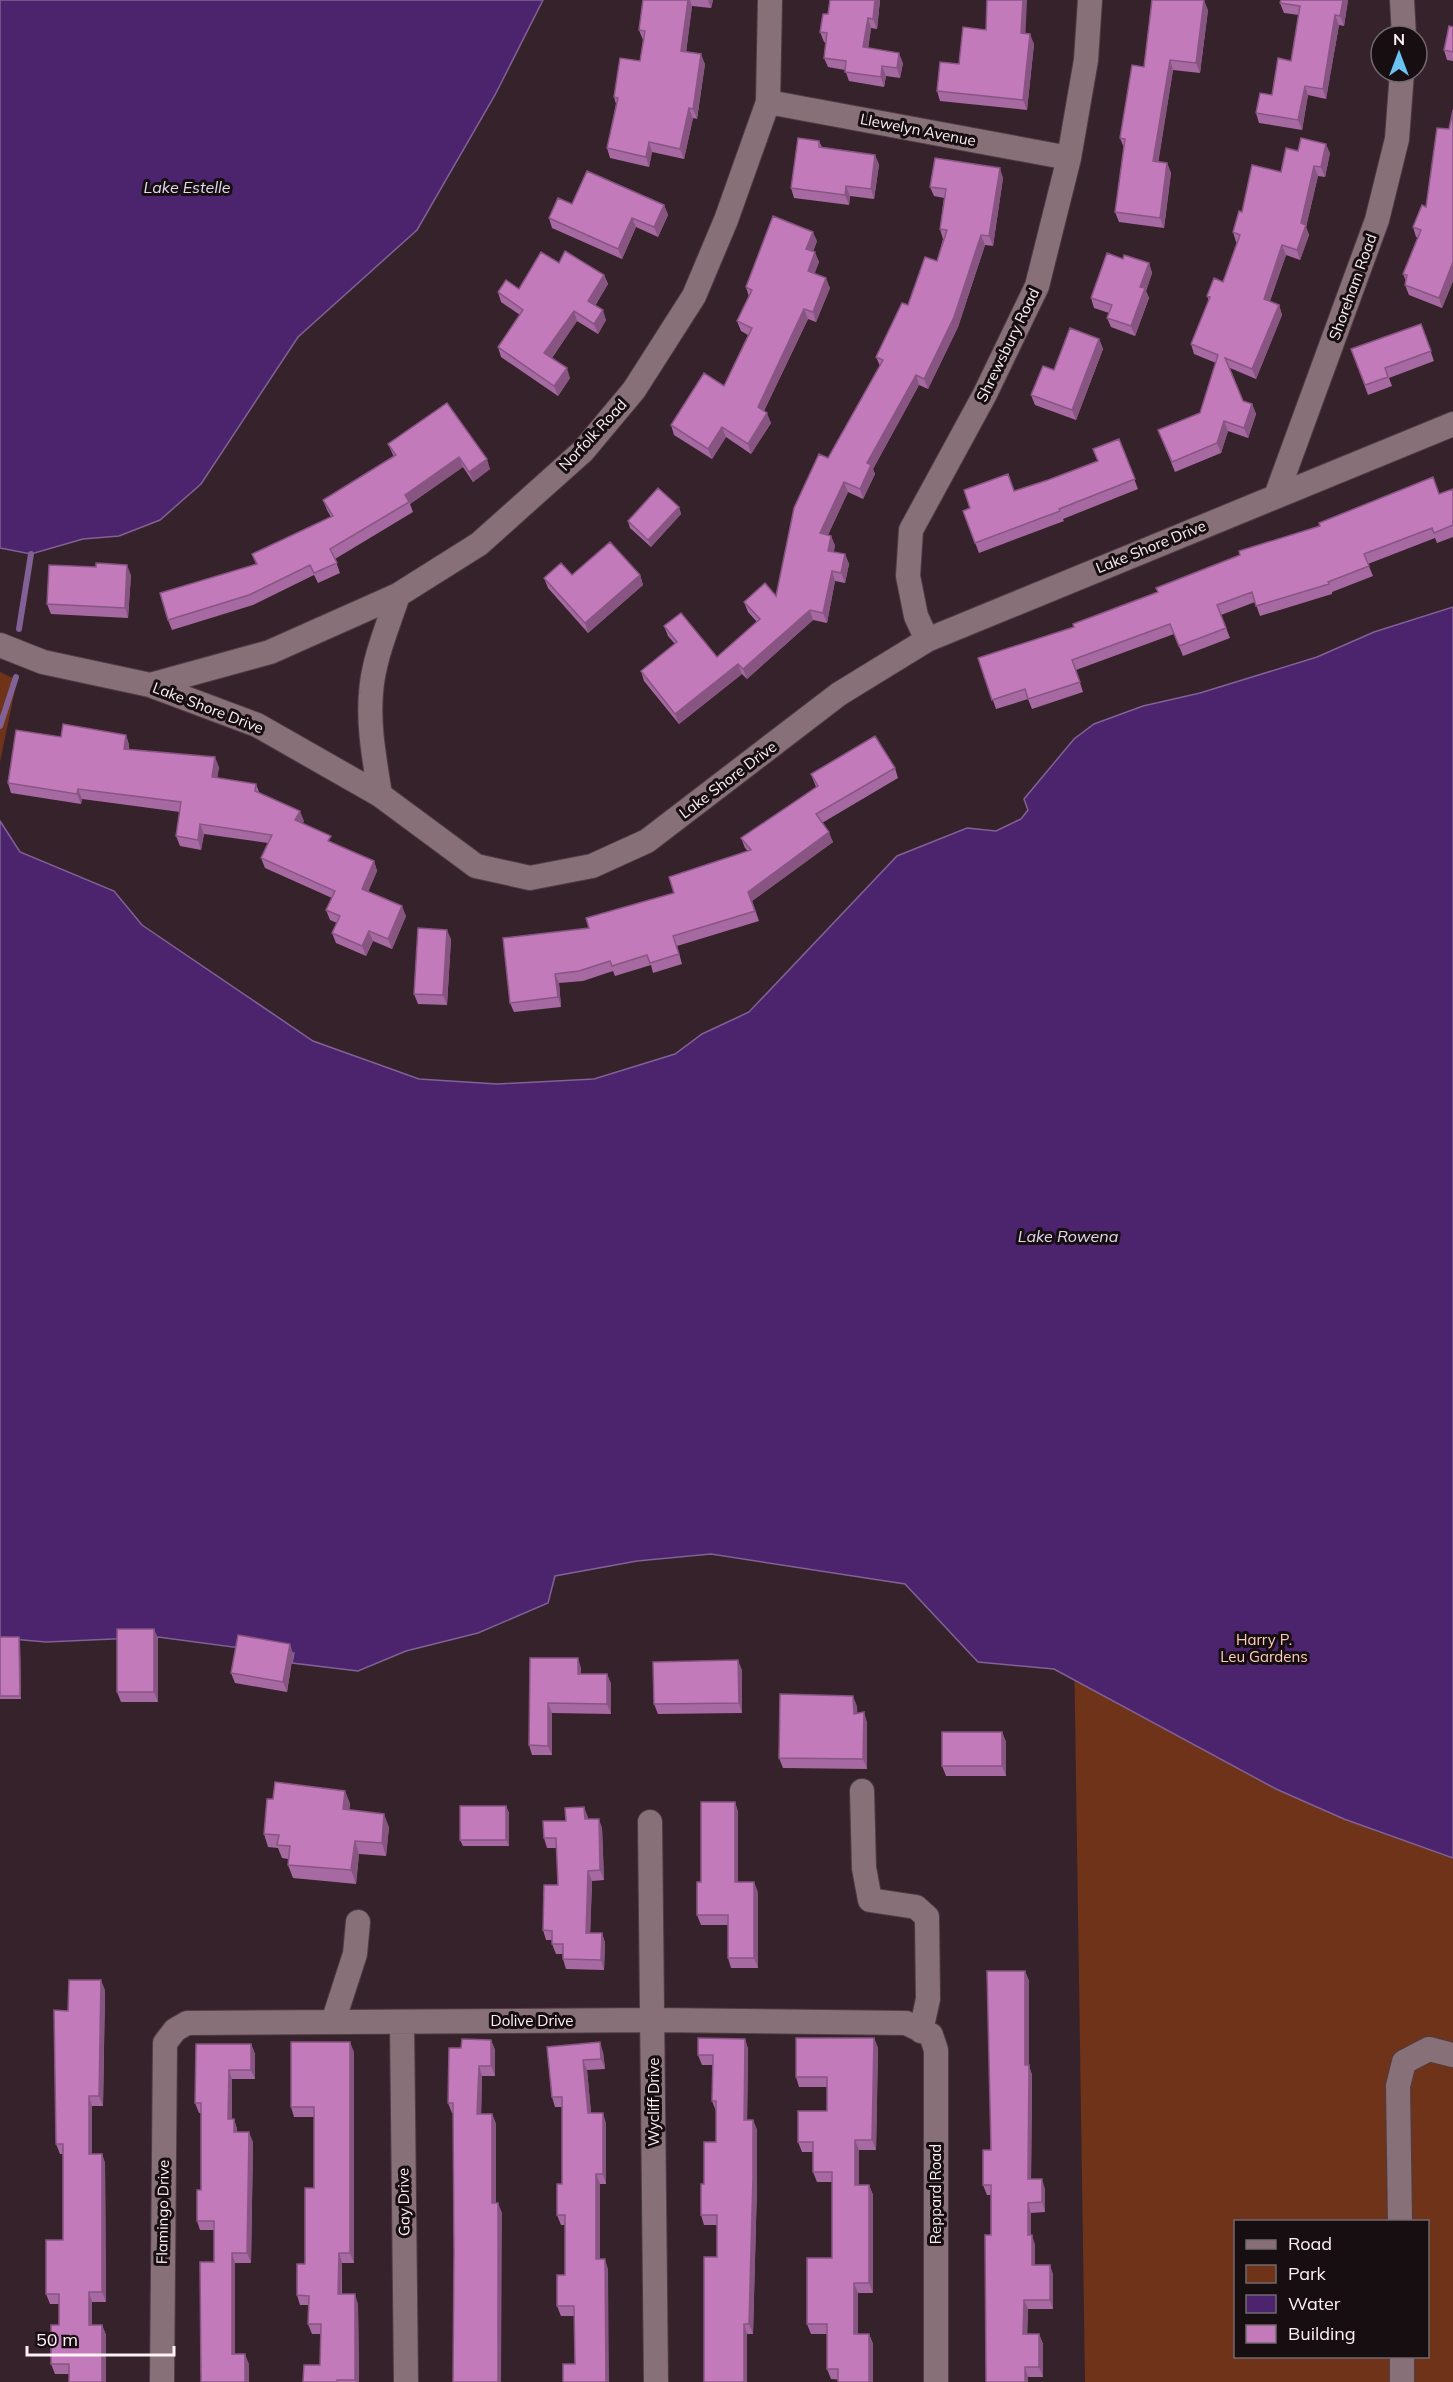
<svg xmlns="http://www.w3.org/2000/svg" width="1453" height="2382" font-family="Mulish,sans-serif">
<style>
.green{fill:#6e3318;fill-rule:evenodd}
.water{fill:#4b246d;stroke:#816196;stroke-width:1.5}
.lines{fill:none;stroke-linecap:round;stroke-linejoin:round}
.stream{stroke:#816196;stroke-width:6}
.minor-casing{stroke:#4e3d44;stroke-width:26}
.minor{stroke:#887079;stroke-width:24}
.wall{fill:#a769a1}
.shaded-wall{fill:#885583}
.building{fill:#c27abb;stroke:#885583;stroke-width:1.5}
.labels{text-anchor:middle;stroke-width:6;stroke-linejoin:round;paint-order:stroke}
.street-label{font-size:15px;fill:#fef0f5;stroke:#170e12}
.park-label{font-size:15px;fill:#feceba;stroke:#170e12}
.water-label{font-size:16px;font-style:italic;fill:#e3d9ef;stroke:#170e12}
</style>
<rect width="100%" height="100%" fill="#36222a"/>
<path class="green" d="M0 672 17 680 0 762Z
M1453 1441V2382H1085L1071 1446ZM1236 2222H1428V2356H1236Z"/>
<path class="water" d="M0 0H543L495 95 417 230 298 337 201 484 160 520 119 536 83 539 31 554 0 548Z
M1453 607V1858L1344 1819 1276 1789 1054 1669 978 1662 905 1584 711 1554 637 1561 555 1576 548 1603 478 1633 406 1651 358 1671 292 1663 294 1653 241 1644 240 1648 158 1637 46 1642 0 1638V821L20 852 114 891 142 925 313 1041 419 1079 497 1084 594 1079 675 1054 702 1034 749 1012 897 856 967 828 996 831 1021 819 1028 810 1024 799 1074 739 1094 724 1143 706 1200 693 1317 657 1374 632Z"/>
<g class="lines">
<path class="stream" d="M19 629 31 554
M0 726 16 677"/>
<g class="minor-casing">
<path id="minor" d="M1402 0 1404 36
M768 102 1069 158
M1276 496 1377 220 1397 139 1402 72
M927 640 916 616 908 576 911 530 985 394 1037 286 1069 158 1086 60 1090 0
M0 645 43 662 150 685 257 725 380 795 476 866 530 878 592 866 647 841 839 694 927 640 1453 424
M150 685 270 652 398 595 479 544 583 451 634 390 694 296 726 220 768 102 770 0
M380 795C375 761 368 728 371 693 373 660 388 626 398 595
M862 1791 864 1868 870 1900 916 1907 927 1917 928 1999 921 2031
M650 1822 656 2382
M333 2022 355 1954 358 1922
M402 2022 406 2382
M1400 2222 1398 2086 1404 2062 1429 2049 1453 2055
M162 2382 165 2043 175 2030 187 2023 654 2020 906 2023 931 2035 936 2050V2382
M1402 2382V2356"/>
</g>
<use href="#minor" class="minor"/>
</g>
<path class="wall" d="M643 0H713L711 8 692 6 686 52 705 64 697 119 693 118 684 159 652 152 649 167 610 158 607 148 616 104 614 97 640 61 643 40 639 30Z
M880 0 877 29 871 28 868 48 903 63 900 78 886 76 884 87 849 81 845 70 828 67 824 58 826 43 824 42 820 32 828 14Z
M1348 0 1344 26 1339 25 1326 99 1308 95 1302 130 1259 123 1256 113 1272 95 1291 61 1299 15 1284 13 1280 3Z
M1208 10 1200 73 1173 70 1158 162 1167 163 1171 173 1164 228 1119 222 1115 212 1124 148 1120 138 1144 67Z
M1453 27V61L1447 60 1444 50Z
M1025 34 1034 44 1027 110 940 101 937 91 959 64Z
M1453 110V281L1442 308 1409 295 1405 285 1406 281 1403 274 1418 237H1416L1413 227 1426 207 1449 129Z
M819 141 822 147 875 155 879 165 874 199 850 196 849 205 794 198 791 188Z
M1330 153 1325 177 1318 176 1306 227 1309 235 1300 260 1286 255 1270 301 1279 305 1282 315 1256 379 1230 368 1243 401 1252 404 1256 414 1248 438 1228 431 1221 453 1175 472 1158 430 1200 413 1216 363 1194 354 1191 344 1209 301 1207 296 1223 282 1237 243 1236 242 1233 232 1242 212 1281 172Z
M1003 178 993 246 985 245 958 327 928 389 919 385 873 469 875 474 863 499 848 492 828 535 831 536 835 546 833 552 845 554 849 564 845 583 835 581 827 623 813 620 747 679 742 674 679 724 644 681 641 671 675 644 668 636 664 626 717 657 757 622 748 612 744 602 776 596 828 458 880 366 876 357 937 261 943 239 940 229 944 198 934 196 930 187Z
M572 204 664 205 668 215 658 237 636 227 622 259 552 228 549 218Z
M817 241 813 252 819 262 814 273 830 288 816 322 808 319 764 411 771 423 751 454 726 437 712 459 674 435 671 425 724 386 748 335 741 331 737 321 749 297 746 287Z
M1123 259 1149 263 1152 273 1146 291 1149 298 1135 336 1111 327 1107 318 1109 313 1094 308 1091 298Z
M559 263 604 275 608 284 595 306 606 320 598 334 577 321 552 358 570 378 558 396 501 357 498 347 520 315 501 302 498 292 519 289Z
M1421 324 1434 361 1389 378 1392 386 1368 395 1351 349Z
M1099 339 1103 349 1076 420 1035 405 1031 395 1054 370Z
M447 403 490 469 473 482 463 467 410 504 413 512 335 559 340 573 318 583 314 575 253 605 172 630 168 620 256 564 252 554 331 517 327 510 323 500 394 457 388 444Z
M1119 439 1138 489 1063 519 1064 521 979 553 963 511 1014 491 1048 480 1098 461Z
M1453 489V537L1437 543 1435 538 1368 564 1373 576 1332 592V594L1260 616 1255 602 1221 615 1230 638 1183 656 1174 634 1076 670 1083 692 1032 709 1028 699 996 709 978 658 1074 627Z
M679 507 681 514 651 547 630 528 628 521Z
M131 575 128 618 51 614 47 604Z
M572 575H640L643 585 588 633 548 588 544 578Z
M126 735 129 745V749L219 767 217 778 256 784 259 792 304 821 302 824 333 843 374 861 377 871 368 892 406 916 392 949 373 941 366 956 336 943 332 933 337 923 330 920 326 910 332 898 265 868 261 858 268 843 204 834 201 850 180 846 176 836 180 812 82 799 81 804 11 793 8 783 61 737Z
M895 768 898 778 822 823 833 842 752 901 759 921 677 946 682 964 653 973 651 965 615 976 613 971 583 981 559 983 561 1007 514 1012 510 1003 589 928 674 893 748 851 745 848 741 838 816 787 811 774Z
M451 939 447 1005 418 1004 414 994Z
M0 1637H19L20 1640 21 1699H0Z
M158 1638V1702H121L117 1692Z
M293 1654 287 1692 235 1683 231 1673Z
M530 1658 581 1668V1674H607L611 1684V1714L552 1713V1755H532L529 1745Z
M742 1670V1713L658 1714 654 1704Z
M857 1706V1713L867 1722V1769L783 1768 779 1758Z
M1002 1732 1006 1742V1776H946L942 1766Z
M345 1791 350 1804 349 1810 389 1827 386 1856 359 1854 356 1884 293 1878 288 1865V1859L282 1858 278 1848 268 1847 264 1834 273 1799Z
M735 1802 738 1812V1882L758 1892V1968H731L728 1958V1925H701L697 1915 701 1882Z
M506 1806 509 1813V1846H463L460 1840Z
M588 1817V1819L602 1828 604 1880 592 1881 590 1933H602L605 1943 604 1970 566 1969 563 1959V1954H556L552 1944V1940H546L543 1930 558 1885 557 1848H547L544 1838Z
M1025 1971 1029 1981V2066L1032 2075 1031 2179 1045 2189V2212L1031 2213V2235L1035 2245V2265H1050L1053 2275V2309H1028L1027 2334H1039L1043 2344V2377H1028V2382L991 2235V2195H987L983 2185Z
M105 1990 103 2106H92V2154H102L105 2163 106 2302H92V2325H102L106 2335 69 2374H55L51 2364 59 2325V2304H50L46 2294 63 2240V2154H60L56 2144Z
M874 2038 878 2048 876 2150H859V2185H869L873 2195V2293H858V2334H869L873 2344V2382L831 2379 827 2369V2334H811L807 2324 832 2258V2182H817L813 2172V2152H802L798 2142 827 2111V2087H799L796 2077Z
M745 2039 748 2049 747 2120H753L757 2130V2186L753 2334H747V2382L717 2257V2225H704L701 2215 716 2142V2111L712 2101 713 2065H702L698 2055Z
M491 2040 495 2050V2076H482L481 2114H492L496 2124V2203L502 2213 454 2252 453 2113H452L448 2103 461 2048Z
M251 2044 255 2054V2079H232V2119H234L237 2129V2132L253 2142 251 2263H235V2354L249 2364V2382H201L214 2262V2230H200L197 2221 201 2190V2113H199L195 2103Z
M547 2047 603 2052 605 2069 587 2070 591 2113 606 2123V2184H600V2259L608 2269 575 2364 574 2316H561L557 2306 565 2275V2225H561L557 2215 562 2184V2107H555L552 2097Z
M354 2052V2263H342V2294L358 2304 359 2382H303L320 2365V2334H312L308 2324V2305H300L297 2295 305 2264 314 2188V2117H294L291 2107Z"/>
<path class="shaded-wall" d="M688 0H690L692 6 685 61 681 51Z
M708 0H713L711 8Z
M875 0H880L877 29 873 19Z
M1023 0H1027L1025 43 1021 33Z
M1204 0 1208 10 1200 73 1196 63Z
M1343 0H1348L1344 26 1340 16Z
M1335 15 1339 25 1326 99 1323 89Z
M868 18 871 28 867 57 863 47Z
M1030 34 1034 44 1027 110 1023 100Z
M899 53 903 63 900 78 897 68Z
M701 54 705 64 697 119 693 109Z
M1170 60 1173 70 1157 171 1153 161Z
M882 66 886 76 884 87 881 77Z
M1305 86 1308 95 1302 130 1298 120Z
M689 108 693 118 684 159 680 149Z
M649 142 652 152 649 167 646 157Z
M1326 144 1330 153 1325 177 1321 167Z
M875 155 879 165 874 199 871 189Z
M1167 163 1171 173 1164 228 1160 218Z
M1314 166 1318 176 1306 227 1309 235 1300 260 1297 250 1301 223Z
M1000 168 1003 178 993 246 989 236Z
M846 186 850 196 849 205 845 195Z
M664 205 668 215 658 237 654 227Z
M632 218 636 227 622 259 618 249Z
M813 232 817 241 810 259 806 249Z
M981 235 985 245 958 327 928 389 924 379Z
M1282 245 1286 255 1267 309 1264 299Z
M815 252 819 262 812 281 808 271Z
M1453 262V281L1442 308 1439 298Z
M1149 263 1152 273 1146 291 1149 298 1135 336 1131 326 1140 287Z
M604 275 608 284 591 311 588 301Z
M826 278 830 288 816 322 813 312Z
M1279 305 1282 315 1256 379 1252 369Z
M804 309 808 319 761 417 758 407Z
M603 310 606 320 598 334 594 324Z
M574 311 577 321 548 363 544 353Z
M1099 339 1103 349 1076 420 1072 410Z
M567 368 570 378 558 396 554 386Z
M916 375 919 385 873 469 875 474 863 499 860 489 867 463Z
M1252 404 1256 414 1248 438 1244 428Z
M767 413 771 423 751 454 748 444Z
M1224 421 1228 431 1221 453 1217 443Z
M722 427 726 437 712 459 708 449Z
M459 457 463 467 410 504 405 495Z
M487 459 490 469 473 482 469 472Z
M844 482 848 492 824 543 820 533Z
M679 507 681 514 651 547 648 540Z
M831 536 835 546 832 561 828 551Z
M845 554 849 564 845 583 841 573Z
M127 565 131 575 128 618 125 608Z
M832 571 835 581 827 623 823 613Z
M640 575 643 585 588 633 585 623Z
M810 610 813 620 747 679 743 669Z
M738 664 742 674 679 724 675 714Z
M126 735 129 745 127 759 124 749Z
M215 757 219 767 216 787 212 777Z
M78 789 82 799 81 804 77 794Z
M300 811 304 821 299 830 295 820Z
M200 824 204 834 201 850 198 840Z
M829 832 833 842 752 901 759 921 748 892Z
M374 861 377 871 365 899 362 889Z
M402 906 406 916 392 949 388 939Z
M447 930 451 939 447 1005 443 995Z
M369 931 373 941 366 956 362 946Z
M555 974 559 983 561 1007 558 997Z
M154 1629 158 1638V1702L154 1692Z
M19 1637 20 1640 21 1699 20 1696Z
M290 1644 293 1654 287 1692 283 1682Z
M578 1658 581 1668V1683L578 1674Z
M738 1660 742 1670V1713L739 1703Z
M607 1674 611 1684V1714L607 1704Z
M853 1696 857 1706 858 1724 854 1714Z
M548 1703 552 1713V1755L548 1746Z
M864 1712 867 1722V1769L863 1759Z
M1002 1732 1006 1742V1776L1002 1766Z
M345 1791 350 1804 348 1822 343 1809Z
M735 1802 738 1812V1892L735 1882Z
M506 1806 509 1813V1846L506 1840Z
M584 1807 588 1817 589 1829 585 1819Z
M384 1814 389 1827 386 1856 382 1843Z
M599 1819 602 1828 604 1880 600 1870Z
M355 1841 359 1854 356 1884 351 1870Z
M588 1871 592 1881 590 1943 586 1933Z
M754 1882 758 1892V1968L754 1958Z
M602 1933 605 1943 604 1970 601 1960Z
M1025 1971 1029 1981V2066L1032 2075 1031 2189 1028 2179 1025 2065Z
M101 1980 105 1990 103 2106 99 2096Z
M874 2038 878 2048 876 2150 872 2140Z
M745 2039 748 2049 747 2130 744 2120Z
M491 2040 495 2050V2076L491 2066Z
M350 2042 354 2052V2263L350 2253Z
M600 2042 603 2052 605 2069 601 2059Z
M251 2044 255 2054V2079L251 2070Z
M583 2060 587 2070 592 2123 588 2113Z
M479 2066 482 2076 481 2124 477 2114Z
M229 2070 232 2079V2129L228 2119Z
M89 2096 92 2106V2163L89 2154Z
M603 2113 606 2123V2184L603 2174Z
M492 2114 496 2124V2213L492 2203Z
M234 2119 237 2129V2142L234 2132Z
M753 2120 757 2130V2186L753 2334 749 2324Z
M249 2132 253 2142 251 2263 247 2253Z
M855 2140 859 2150V2195L855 2185Z
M102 2154 105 2163 106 2302 102 2292Z
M596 2174 600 2184V2269L596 2259Z
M1042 2179 1045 2189V2212L1042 2202Z
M869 2185 873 2195V2293L869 2283Z
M498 2203 502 2213 501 2382H498Z
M1028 2203 1031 2213V2245L1028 2235Z
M1032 2235 1035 2245V2275L1032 2265Z
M232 2253 235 2263V2364L232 2354Z
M339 2253 342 2263 341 2304 338 2294Z
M605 2259 608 2269 609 2382H606Z
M1050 2265 1053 2275V2309L1050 2300Z
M854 2283 858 2293V2344L854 2334Z
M89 2292 92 2302V2335L89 2325Z
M355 2294 358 2304 359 2382H356L355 2380Z
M1024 2300 1028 2309 1027 2344 1023 2334Z
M744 2324 747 2334V2382H744Z
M102 2325 106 2335V2382H102Z
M869 2334 873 2344V2382H869Z
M1039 2334 1043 2344V2377L1039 2367Z
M245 2354 249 2364V2382H245Z
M1025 2367 1028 2377V2382H1025Z"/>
<path class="building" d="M643 0H688L681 51 701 54 693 109 689 108 680 149 649 142 646 157 607 148 618 98 614 97 620 58 640 61 645 31 639 30Z
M830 0H875L873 19 868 18 863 47 899 53 897 68 882 66 881 77 845 72 846 61 824 58 827 33 820 32 823 14H828Z
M987 0H1023L1021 33 1030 34 1023 100 937 91 940 62 959 64 963 27 986 30Z
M1152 0H1204L1196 63 1170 60 1153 161 1167 163 1160 218 1115 212 1125 139 1120 138 1132 65 1144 67Z
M1281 0H1343L1340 16 1335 15 1323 89 1305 86 1298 120 1256 113 1260 93 1272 95 1278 58 1291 61 1300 6 1280 3Z
M1449 26 1453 27V52L1444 50Z
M1453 110V262L1439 298 1405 285 1407 275 1403 274 1421 230 1413 227 1422 205 1426 207 1437 128 1449 129Z
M798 138 819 141V147L875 155 871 189 846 186 845 195 791 188Z
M1301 138 1326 144 1321 167 1314 166 1301 223 1306 225 1297 250 1282 245 1264 299 1279 305 1252 369 1225 358 1243 401 1252 404 1244 428 1224 421 1217 443 1172 462 1158 430 1200 413 1218 355 1191 344 1210 297 1207 296 1214 278 1223 282 1240 235 1233 232 1239 211 1242 212 1252 165 1281 172 1286 148 1298 151Z
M935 158 1000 168 989 236 981 235 954 317 924 379 916 375 867 463 871 465 860 489 844 482 820 533 831 536 828 551 845 554 841 573 832 571 823 613 810 610 743 669 738 664 675 714 641 671 677 642 664 626 681 613 717 657 760 619 744 602 765 583 776 596 794 508 819 454 828 458 883 360 876 357 902 303 908 305 925 257 937 261 947 230 940 229 946 189 930 187Z
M587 171 664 205 654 227 632 218 618 249 549 218 558 198 572 204Z
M773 216 813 232 806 249 815 252 808 271 826 278 813 312 804 309 758 407 767 413 748 444 722 427 708 449 671 425 704 373 724 386 752 328 737 321 752 290 746 287Z
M565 251 604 275 588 301 603 310 594 324 574 311 544 353 567 368 554 386 498 347 523 310 498 292 506 280 519 289 541 252 559 263Z
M1107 253 1123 259 1124 255 1149 263 1140 287 1145 288 1131 326 1107 318 1112 305 1091 298Z
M1421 324 1431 351 1385 368 1388 377 1365 385 1351 349Z
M1070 328 1099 339 1072 410 1031 395 1043 366 1054 370Z
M447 403 487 459 469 472 459 457 405 495 409 502 330 549 337 563 314 573 310 565 249 595 168 620 160 593 257 564 252 554 333 516 323 500 396 455 388 444Z
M1119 439 1135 479 1059 509 1060 511 975 543 963 511 970 508 964 490 1008 474 1014 491 1048 480 1098 461 1093 449Z
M1433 477 1439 494 1453 489V525L1434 533 1432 528 1364 554 1369 566 1328 582 1329 584 1256 606 1252 592 1217 605 1226 628 1179 646 1170 624 1072 660 1080 682 1028 699 1025 689 992 700 978 658 1074 627 1073 624 1158 592 1156 588 1240 555 1239 551 1320 526 1319 523Z
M658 488 679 507 648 540 628 521Z
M610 542 640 575 585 623 544 578 561 563 572 575Z
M96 563 127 565 125 608 47 604 49 565 96 567Z
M63 724 126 735 124 749 215 757 212 777 256 784 255 791 300 811 295 820 331 836 328 841 374 861 362 889 402 906 388 939 369 931 362 946 332 933 340 916 326 910 335 891 261 858 272 835 200 824 198 840 176 836 181 802 78 789 77 794 8 783 16 730 61 737Z
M875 736 895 768 816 814 829 832 748 892 755 911 673 936 679 954 650 963 647 955 612 966 610 961 579 971 555 974 558 997 510 1003 503 938 589 928 586 918 674 893 669 877 751 850 741 838 818 786 811 774Z
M418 928 447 930 443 995 414 994Z
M117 1629H154V1692H117Z
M238 1635 290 1644 283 1682 231 1673Z
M0 1637H19L20 1696H0Z
M530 1658H578V1674H607V1704L548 1703V1746L529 1745Z
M738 1660 739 1703 654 1704 653 1662Z
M780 1694 853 1696 854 1714 864 1712 863 1759 779 1758Z
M942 1732H1002V1766H942Z
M275 1782 345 1791 343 1809 384 1814 382 1843 355 1841 351 1870 288 1865 290 1846 277 1845 279 1835 264 1834 267 1799H273Z
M701 1802H735V1882H754V1958H728V1915H697V1882H701Z
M460 1806H506V1840H460Z
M584 1807 585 1819H599L600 1870 588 1871 586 1933H602L601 1960 563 1959V1944H552V1931L543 1930 544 1885H558L556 1838H544L543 1821H566L565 1808Z
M987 1971H1025V2065H1029L1028 2179H1042V2202L1028 2203V2235H1032V2265H1050V2300H1024L1023 2334H1039V2367H1025V2382H986L985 2235H991V2185H983V2150H991Z
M69 1980H101L99 2096H89V2154H102V2292H89V2325H102V2382H69V2364H51V2325H59V2294H46V2240H63V2144H56L54 2010 68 2011Z
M698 2038 745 2039 744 2120H753V2176L749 2324H744V2382H704V2257H717V2215H701V2184H704V2142H716V2101H712L713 2055H698Z
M796 2038H874L872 2140H855V2185H869V2283H854V2334H869V2382H838V2369H827V2324H807V2258H832V2172H813V2142H798V2111H827V2077H796Z
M462 2039 491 2040V2066H479L477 2114H492V2203H498V2382H453L454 2252 453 2103H448L449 2048H461Z
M291 2042H350V2253H339L338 2294H355V2380H337V2382H303L304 2365H320L321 2324H308L309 2296 297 2295V2264H305V2188H314V2107H291Z
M600 2042 601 2059 583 2060 588 2113H603V2174H596V2259H605L606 2382H563V2364H575L574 2306H557V2275H565V2215H557V2184H562V2097H552L547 2047Z
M196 2044H251V2070H229L228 2119H234V2132H249L247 2253H232V2354H245V2382H201L200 2262H214V2221H197V2190H201V2103H195Z"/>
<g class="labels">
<g class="street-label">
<text transform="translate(918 130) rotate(11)" y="5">Llewelyn Avenue</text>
<text transform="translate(1353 287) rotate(-70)" y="5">Shoreham Road</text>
<text transform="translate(1008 345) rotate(-64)" y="5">Shrewsbury Road</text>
<text transform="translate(593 435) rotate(-47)" y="5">Norfolk Road</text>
<text transform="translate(1151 547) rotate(-22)" y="5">Lake Shore Drive</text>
<text transform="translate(208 708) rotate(21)" y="5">Lake Shore Drive</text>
<text transform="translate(728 780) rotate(-37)" y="5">Lake Shore Drive</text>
<text x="532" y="2026">Dolive Drive</text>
<text transform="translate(654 2102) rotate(-90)" y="5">Wycliff Drive</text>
<text transform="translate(936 2194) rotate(-90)" y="5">Reppard Road</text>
<text transform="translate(404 2202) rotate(-91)" y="5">Gay Drive</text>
<text transform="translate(163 2212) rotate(-89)" y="5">Flamingo Drive</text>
</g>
<g class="park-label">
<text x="1264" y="1645">Harry P.<tspan x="1264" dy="17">Leu Gardens</tspan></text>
</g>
<g class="water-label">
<text x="187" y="193">Lake Estelle</text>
<text x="1068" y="1242">Lake Rowena</text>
</g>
</g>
<rect x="1234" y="2220" width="195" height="138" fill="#170e12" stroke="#73686d" stroke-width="1.5"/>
<rect x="1246" y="2240" width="30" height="9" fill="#887079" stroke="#73686d" stroke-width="1.5"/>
<text x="1288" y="2250" font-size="18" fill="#fef0f5">Road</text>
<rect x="1246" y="2265" width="30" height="18" fill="#6e3318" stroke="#73686d" stroke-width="1.5"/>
<text x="1288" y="2280" font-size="18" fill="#fef0f5">Park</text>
<rect x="1246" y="2295" width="30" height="18" fill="#4b246d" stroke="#73686d" stroke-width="1.5"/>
<text x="1288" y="2310" font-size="18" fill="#fef0f5">Water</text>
<rect x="1246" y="2325" width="30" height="18" fill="#c27abb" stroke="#73686d" stroke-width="1.5"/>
<text x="1288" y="2340" font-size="18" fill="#fef0f5">Building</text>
<g transform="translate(1399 54)"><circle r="28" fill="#170e12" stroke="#73686d" stroke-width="1.5"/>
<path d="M0-4.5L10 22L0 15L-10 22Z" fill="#6ac3f1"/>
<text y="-9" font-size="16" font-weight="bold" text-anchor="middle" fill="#fef0f5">N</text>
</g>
<path d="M27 2346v9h147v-9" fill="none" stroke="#fef0f5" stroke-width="3"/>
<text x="36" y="2346" font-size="18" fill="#fef0f5" stroke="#170e12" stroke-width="4.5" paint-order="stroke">50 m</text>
</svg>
